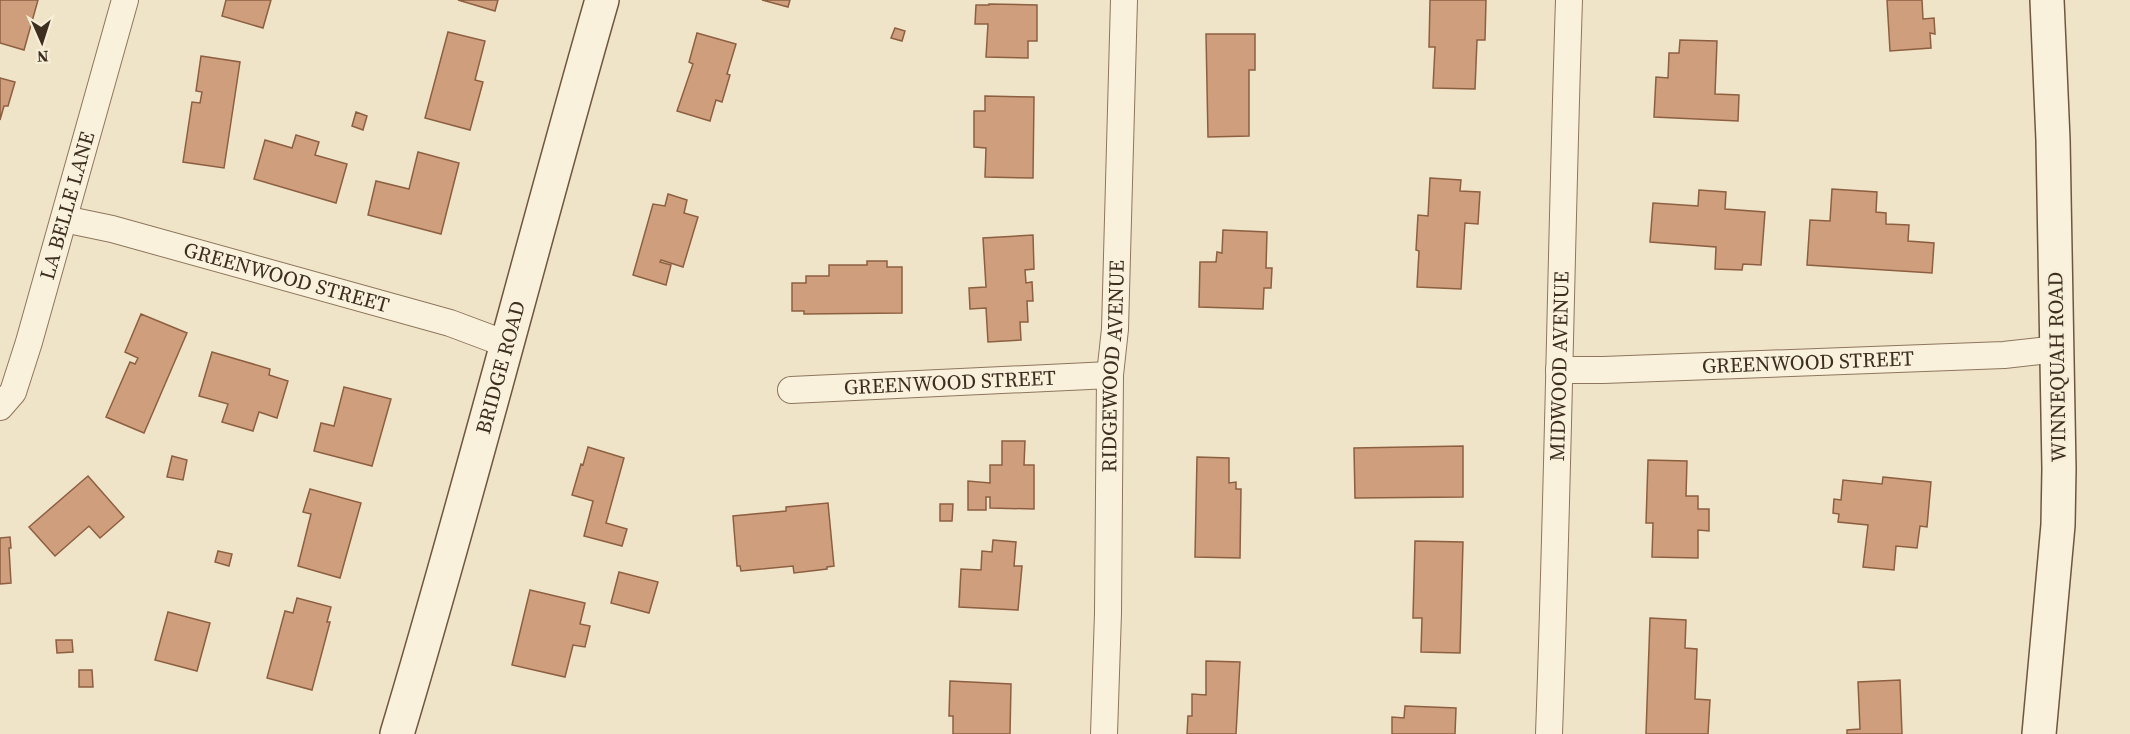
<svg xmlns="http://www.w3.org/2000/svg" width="2130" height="734" font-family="'Source Serif 4',serif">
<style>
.building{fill:#cf9f7d;stroke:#8d5f41;stroke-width:1.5}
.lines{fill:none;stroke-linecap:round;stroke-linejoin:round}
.street-casing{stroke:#8d765c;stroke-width:28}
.secondary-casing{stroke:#6f573f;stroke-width:36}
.street{stroke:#faf1dc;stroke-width:26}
.secondary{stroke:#faf1dc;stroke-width:33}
.labels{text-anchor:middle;stroke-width:4.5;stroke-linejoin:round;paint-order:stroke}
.street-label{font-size:21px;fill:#3d2e20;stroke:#f7eed8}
</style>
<rect width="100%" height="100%" fill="#f0e4c8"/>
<path class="building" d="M0 0H38L24 50 0 43Z
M226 0H271L263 28 222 16Z
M458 0H498L495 11Z
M762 0H790L788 7Z
M1430 0H1486L1485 40H1477L1475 89 1433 88 1435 47H1429Z
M1887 0H1922L1923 19 1934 18 1935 34 1930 33 1931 48 1890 51Z
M989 4 1037 5V41H1028V58L986 57 988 24H975L976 5H989Z
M895 28 905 31 902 41 891 38Z
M448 32 485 41 475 80 483 82 470 130 425 118Z
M697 33 736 44 727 74 730 75 722 102 716 100 710 121 677 111 693 64 689 62Z
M1206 34H1255V70H1249V136L1208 137Z
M1680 40 1717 41 1715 94 1739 95 1738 121 1654 117 1656 77 1668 78 1669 53H1679Z
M201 56 240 62 224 168 183 162 192 102 200 103 202 92 196 91Z
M0 78 15 82 8 106H4L0 120Z
M985 96 1034 97 1033 178 985 177 986 148 974 147V111H985Z
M356 112 367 116 363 130 352 126Z
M296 135 319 142 315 155 347 164 336 203 254 179 265 140 292 148Z
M418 152 459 163 441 234 368 215 376 181 409 189Z
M1430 178 1461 180 1460 191 1480 192 1478 224 1465 223 1461 289 1417 287 1419 251 1416 250 1418 215 1428 216Z
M1832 189 1877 192 1876 212 1886 213V224L1909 225 1908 241 1934 243 1932 273 1807 265 1810 220 1830 221Z
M1699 190 1726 192 1725 209 1765 212 1761 265 1743 264 1742 270 1715 269 1716 247 1650 242 1653 203 1698 206Z
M668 194 687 200 684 213 698 217 683 267 661 260 660 262 671 265 666 285 633 275 653 204 665 206Z
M1223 230 1267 232 1266 268H1272L1271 288H1264L1263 309 1199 307 1200 262H1216L1217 252 1222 253Z
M1033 235 1034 269 1025 270 1026 283 1032 282 1033 301H1027L1028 322H1020L1021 340 988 342 986 308 970 309 969 288 986 287 983 238Z
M867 261H887V267H902V313L804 314V311H792V283H806V276H829V265H867Z
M141 314 187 333 144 433 106 417 130 362 135 364 138 358 125 352Z
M212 352 270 369 269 375 288 381 277 418 259 412 253 431 222 422 228 404 199 396Z
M344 387 391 399 372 466 314 451 321 423 334 426Z
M1002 441H1025L1024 465H1034V509L990 508V497H986V510H968V481L990 483V465H1002Z
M1463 446V497L1355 498 1354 448Z
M588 447 624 458 606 523 627 529 622 546 584 536 593 501 572 495 581 464 583 465Z
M172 456 187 460 183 480 167 477Z
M1197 457 1229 458V483L1236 482V489H1241L1240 558 1195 557Z
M1648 460 1687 461 1686 496H1698V509H1709V531L1698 530V558L1652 557 1653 523H1646Z
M88 476 124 517 100 538 89 526 55 556 29 527Z
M1883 477 1931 482 1927 527 1920 526 1917 548 1896 546 1894 570 1863 567 1868 525 1838 522 1839 514 1833 513 1834 499 1841 500 1843 480 1882 484Z
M310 489 361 503 340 578 298 566 311 514 303 512Z
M828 503 834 566 827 567V569L794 573 793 566 741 571 740 566H737L733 516 786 511V507Z
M940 504H953L952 521H940Z
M10 537 11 548H9L11 583 0 584V538Z
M993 540 1016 542 1014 566H1022L1018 610 959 607 961 569 981 570 982 551 992 552Z
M1415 541 1463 542 1460 653 1421 652 1422 618H1413Z
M218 551 232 554 229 566 215 562Z
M619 572 658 582 649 613 611 603Z
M530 590 585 603 580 624 590 626 585 647 573 645 565 677 512 665Z
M297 598 331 607 327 622H330L312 690 267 678 285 611 293 613Z
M168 612 210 623 197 671 155 660Z
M1650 618 1686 620 1685 648 1697 649 1695 699 1710 700 1708 734H1646Z
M56 640H72L73 652 57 653Z
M1206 661 1240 662 1236 734H1187L1188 716H1192V694L1206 695Z
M79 670H92L93 687H79Z
M1900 680 1902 734H1847V730L1860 729 1858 682Z
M950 681 1011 684 1010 734H953V716H949Z
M1405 706 1456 708 1455 734H1392V717L1404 718Z"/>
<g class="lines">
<g class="street-casing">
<g id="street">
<path id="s1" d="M64 219 112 229 450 323 506 344"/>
<path id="s2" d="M1559 370H1603L2004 355 2057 349"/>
<path id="s3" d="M791 390 1110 375"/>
<path id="s4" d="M0 407 13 392 29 342 125 0"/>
<path id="s5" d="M1104 734 1108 613 1110 375 1115 329 1124 0"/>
<path id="s6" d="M1549 734C1558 489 1561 245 1569 0"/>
</g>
</g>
<g class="secondary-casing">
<g id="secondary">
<path id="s7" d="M397 734C470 491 532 244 602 0"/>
<path d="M2039 734 2058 525 2059 469 2053 140 2047 0"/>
</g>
</g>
<use href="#street" class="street"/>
<use href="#secondary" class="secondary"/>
</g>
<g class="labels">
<g class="street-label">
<text dy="7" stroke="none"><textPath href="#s4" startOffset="214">LA BELLE LANE</textPath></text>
<text dy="7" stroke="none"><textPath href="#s1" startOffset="230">GREENWOOD STREET</textPath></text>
<text dy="7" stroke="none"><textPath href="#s2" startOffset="249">GREENWOOD STREET</textPath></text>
<text dy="7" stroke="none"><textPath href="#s7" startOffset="381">BRIDGE ROAD</textPath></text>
<text dy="7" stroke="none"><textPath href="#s5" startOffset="368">RIDGEWOOD AVENUE</textPath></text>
<text dy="7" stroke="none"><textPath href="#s6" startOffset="368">MIDWOOD AVENUE</textPath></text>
<text transform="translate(2057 367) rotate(-91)" y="7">WINNEQUAH ROAD</text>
<text dy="7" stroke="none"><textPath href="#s3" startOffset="159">GREENWOOD STREET</textPath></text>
</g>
</g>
<g transform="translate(42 42) rotate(177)" stroke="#f7eed8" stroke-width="4.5" paint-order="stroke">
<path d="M0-4.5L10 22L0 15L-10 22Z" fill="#3d2e20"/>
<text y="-9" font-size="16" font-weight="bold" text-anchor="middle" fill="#3d2e20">N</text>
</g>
</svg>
